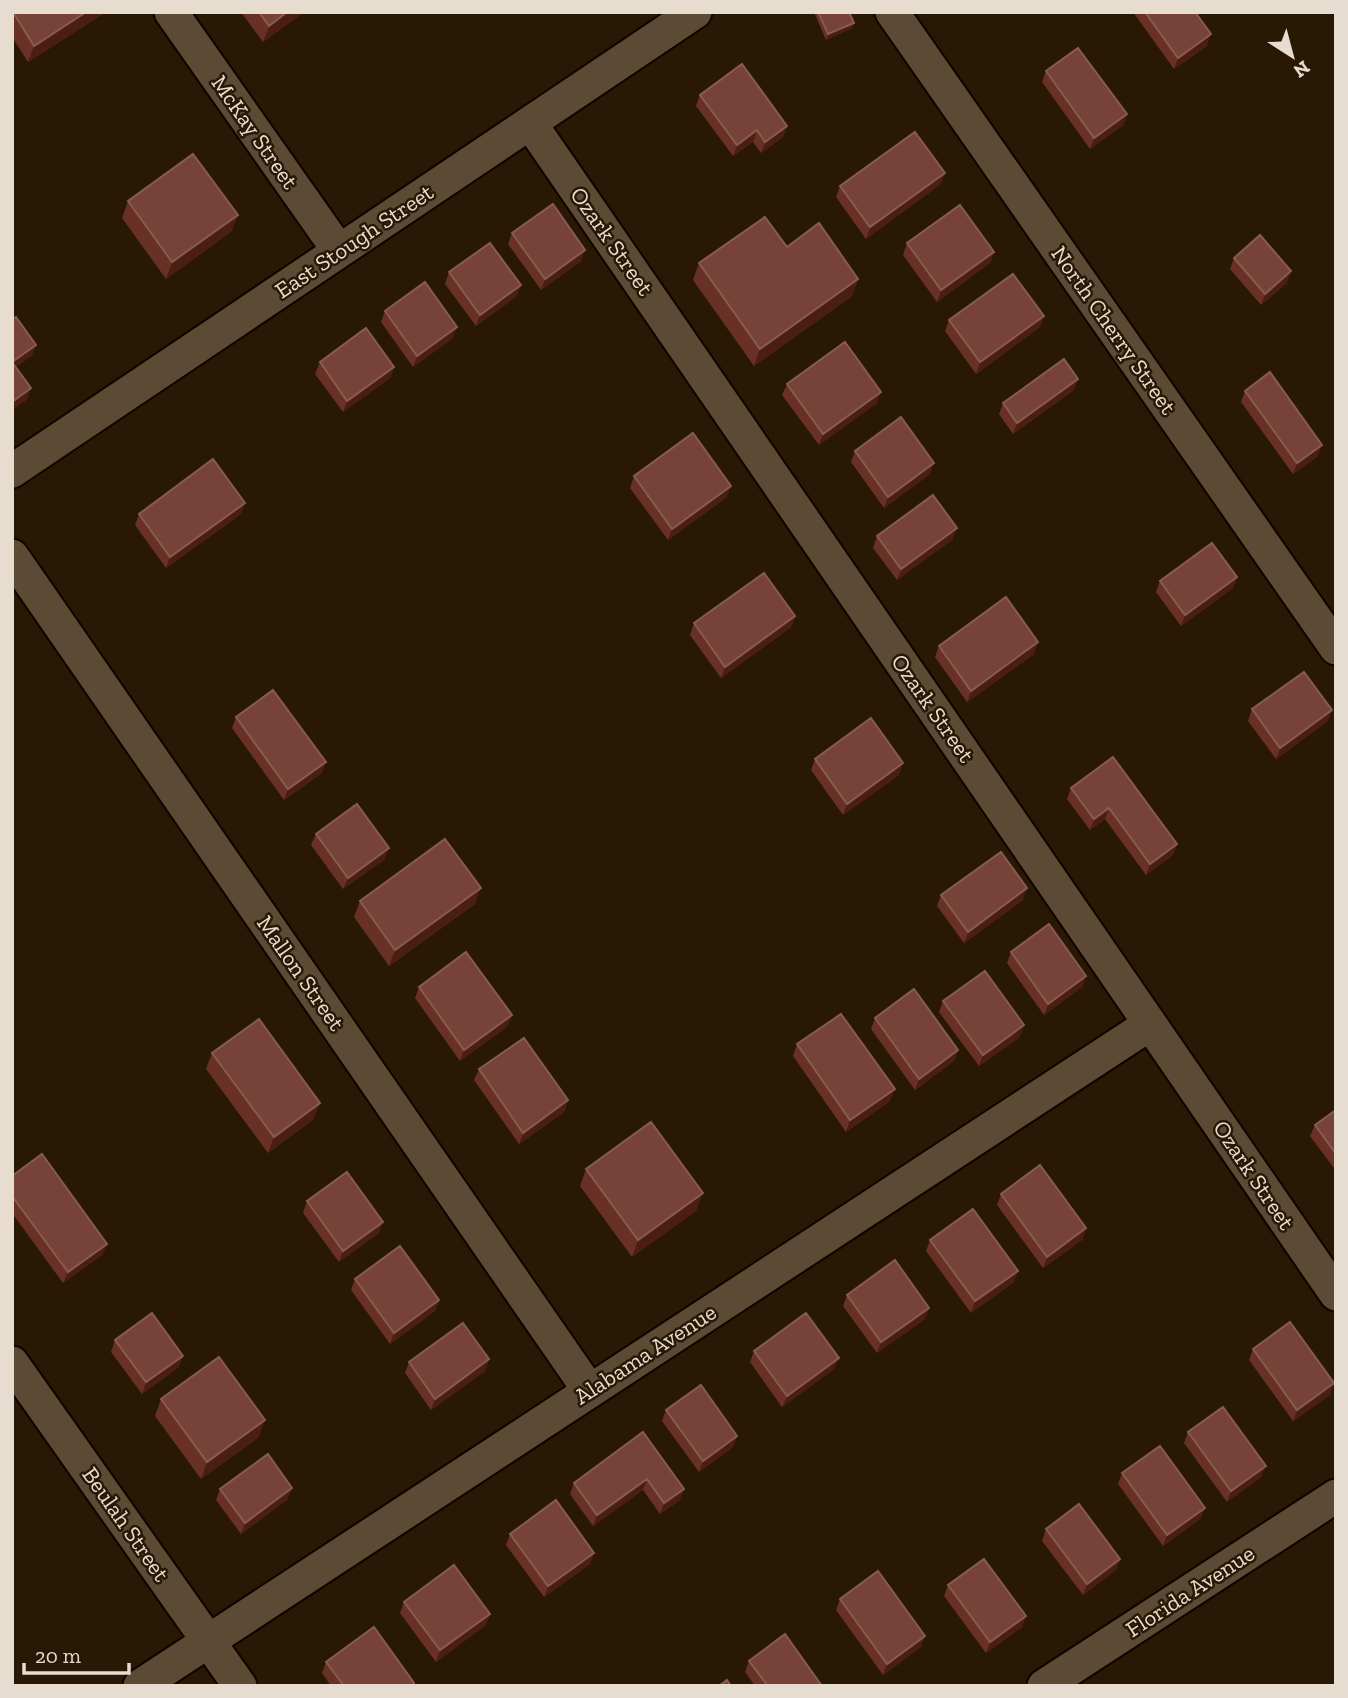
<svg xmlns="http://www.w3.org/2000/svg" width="1348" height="1698" font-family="'Zilla Slab',serif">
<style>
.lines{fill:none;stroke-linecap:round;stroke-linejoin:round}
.minor-casing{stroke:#100300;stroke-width:37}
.minor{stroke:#5d4a35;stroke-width:33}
.wall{fill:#693126}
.shaded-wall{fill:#4a1f11}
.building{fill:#774338;stroke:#885b50;stroke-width:2}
.labels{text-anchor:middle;stroke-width:5;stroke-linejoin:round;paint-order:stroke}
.street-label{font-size:23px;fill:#e7dcd0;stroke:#281804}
</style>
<rect width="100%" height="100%" fill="#281804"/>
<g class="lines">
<g class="minor-casing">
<path id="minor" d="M171 12 339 251
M892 12 1336 648
M530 123 1336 1294
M12 471 695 12
M12 556 589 1390
M12 1363 240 1686
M140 1686 1150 1024
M1044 1686 1336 1496"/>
</g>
<use href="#minor" class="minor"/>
</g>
<path class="wall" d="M12 12H106L28 62 12 37Z
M241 12H304L263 42Z
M814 12H849L852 28 826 40Z
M1133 12H1195L1207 46 1174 69Z
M1046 71 1127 114 1123 125 1090 149 1042 82Z
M700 95 787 126 783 137 761 153 753 142 733 156 696 106Z
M941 184 866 239 836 197 840 186Z
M128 201 232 231 166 279 122 218Z
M512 233 581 261 541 290 508 244Z
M907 243 994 252 990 263 937 302 903 255Z
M787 247 858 279 852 296 754 366 693 280 699 263Z
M1234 258 1287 283 1261 305 1230 269Z
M449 272 517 296 476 326 445 284Z
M385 311 453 338 413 367 381 322Z
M1044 316 1040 327 976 374 945 331 949 320Z
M320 362 394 367 390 378 343 412 315 374Z
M1078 379 1074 390 1013 434 999 414 1003 403Z
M787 384 877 403 819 445 782 395Z
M1245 391 1318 456 1293 474 1241 402Z
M855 451 930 474 884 508 851 462Z
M634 476 727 497 668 540 630 488Z
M245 503 241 514 166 568 135 525 139 514Z
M877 536 953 539 897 580 873 548Z
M1237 577 1233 588 1181 626 1156 592 1160 581Z
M795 616 791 627 721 678 690 635 694 623Z
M939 646 1034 654 967 702 935 657Z
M1252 709 1328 721 1276 759 1248 721Z
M236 717 322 773 284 800 232 728Z
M815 759 899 775 843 815 811 770Z
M1071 788 1177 844 1173 855 1146 875 1105 819 1090 830 1067 799Z
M316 834 385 859 343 889 311 845Z
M941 895 1023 900 964 943 937 906Z
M360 901 475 904 389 966 354 917Z
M1011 952 1086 976 1082 987 1044 1015 1007 963Z
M419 987 508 1026 460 1061 415 998Z
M943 1001 1020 1037 979 1066 939 1012Z
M875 1018 958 1050 954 1061 915 1090 871 1029Z
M797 1044 890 1101 846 1132 793 1056Z
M212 1053 314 1119 268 1153 206 1069Z
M479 1069 568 1100 564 1112 519 1144 474 1080Z
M1336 1110V1171L1310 1136 1315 1125Z
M586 1169 697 1210 632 1257 580 1186Z
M12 1176 107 1244 102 1255 63 1283 12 1213Z
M1001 1194 1086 1228 1082 1240 1043 1268 997 1205Z
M307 1201 379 1233 339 1262 303 1213Z
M930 1240 1014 1282 971 1313 926 1251Z
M355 1279 439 1300 435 1311 390 1344 351 1290Z
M847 1295 929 1308 925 1319 877 1353 843 1306Z
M115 1340 179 1367 142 1394 111 1352Z
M1253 1349 1334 1383 1330 1395 1293 1421 1249 1360Z
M754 1351 834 1369 782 1407 750 1362Z
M489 1359 485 1371 431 1410 405 1373 409 1362Z
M161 1399 259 1437 201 1479 155 1416Z
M666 1410 737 1436 733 1447 699 1472 662 1421Z
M643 1432 680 1500 660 1514 643 1490 593 1526 570 1494 574 1483Z
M1188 1432 1261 1477 1227 1502 1184 1443Z
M1122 1473 1205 1508 1200 1519 1163 1546 1118 1484Z
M220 1489 288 1499 241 1534 216 1500Z
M1046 1529 1120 1559 1116 1570 1083 1595 1042 1541Z
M510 1534 594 1553 590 1564 544 1597 506 1545Z
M948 1585 1026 1616 1022 1627 986 1653 944 1596Z
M840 1599 921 1647 883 1675 836 1610Z
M404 1602 486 1625 436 1662 400 1613Z
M749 1661 822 1686H755L745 1672Z
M326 1662 413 1686H331L322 1673Z"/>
<path class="shaded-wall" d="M86 12H106L28 62 34 46Z
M287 12H304L263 42 269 26Z
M854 23 852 28 826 40 828 34Z
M1211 34 1207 46 1174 69 1178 58Z
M1127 114 1123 125 1090 149 1094 138Z
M787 126 783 137 761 153 765 142Z
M757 130 753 142 733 156 737 145Z
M945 173 941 184 866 239 870 227Z
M238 215 232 231 166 279 172 262Z
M585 250 581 261 541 290 545 279Z
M994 252 990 263 937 302 941 290Z
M1291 271 1287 283 1261 305 1265 294Z
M858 279 852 296 754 366 760 349Z
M521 285 517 296 476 326 480 315Z
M1044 316 1040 327 976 374 980 362Z
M457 327 453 338 413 367 417 356Z
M36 345 32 356 12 370V362Z
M394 367 390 378 343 412 347 401Z
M1078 379 1074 390 1013 434 1017 423Z
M31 388 27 400 12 410V402Z
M881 392 877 403 819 445 823 434Z
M1322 445 1318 456 1293 474 1297 463Z
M934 463 930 474 884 508 888 497Z
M731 486 727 497 668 540 672 529Z
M245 503 241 514 166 568 170 557Z
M957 528 953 539 897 580 901 569Z
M1237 577 1233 588 1181 626 1185 615Z
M795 616 791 627 721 678 725 667Z
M1038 642 1034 654 967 702 971 691Z
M1332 710 1328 721 1276 759 1280 748Z
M326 762 322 773 284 800 288 789Z
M903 763 899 775 843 815 847 804Z
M1109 808 1105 819 1090 830 1094 819Z
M1177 844 1173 855 1146 875 1150 864Z
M389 848 385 859 343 889 348 878Z
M481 888 475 904 389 966 395 950Z
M1027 888 1023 900 964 943 968 932Z
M1086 976 1082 987 1044 1015 1048 1004Z
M512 1015 508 1026 460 1061 464 1050Z
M1024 1025 1020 1037 979 1066 983 1055Z
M958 1050 954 1061 915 1090 919 1079Z
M895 1089 890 1101 846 1132 850 1120Z
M568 1100 564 1112 519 1144 523 1133Z
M320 1103 314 1119 268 1153 274 1137Z
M703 1193 697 1210 632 1257 638 1240Z
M383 1222 379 1233 339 1262 343 1251Z
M1086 1228 1082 1240 1043 1268 1047 1257Z
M107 1244 102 1255 63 1283 68 1272Z
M1018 1271 1014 1282 971 1313 975 1301Z
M439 1300 435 1311 390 1344 394 1333Z
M929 1308 925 1319 877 1353 881 1342Z
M183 1356 179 1367 142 1394 146 1382Z
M839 1358 834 1369 782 1407 787 1396Z
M489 1359 485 1371 431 1410 435 1399Z
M1334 1383 1330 1395 1293 1421 1297 1410Z
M265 1420 259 1437 201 1479 207 1462Z
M737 1436 733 1447 699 1472 703 1461Z
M1266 1466 1261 1477 1227 1502 1231 1491Z
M647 1479 643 1490 593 1526 597 1515Z
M292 1488 288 1499 241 1534 245 1523Z
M684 1489 680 1500 660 1514 664 1503Z
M1205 1508 1200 1519 1163 1546 1167 1535Z
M594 1553 590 1564 544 1597 548 1586Z
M1120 1559 1116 1570 1083 1595 1087 1584Z
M490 1614 486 1625 436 1662 440 1650Z
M1026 1616 1022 1627 986 1653 990 1642Z
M925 1636 921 1647 883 1675 887 1664Z"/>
<path class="building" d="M13 12H86L34 46Z
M259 12H287L269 26Z
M818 12H849L854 23 828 34Z
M1145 12H1195L1211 34 1178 58Z
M1078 48 1127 114 1094 138 1046 71Z
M742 64 787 126 765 142 757 130 737 145 700 95Z
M915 132 945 173 870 227 840 186Z
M193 154 238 215 172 262 128 201Z
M553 204 585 250 545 279 512 233Z
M960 205 994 252 941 290 907 243Z
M765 217 787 247 819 223 858 279 760 349 699 263Z
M1260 235 1291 271 1265 294 1234 258Z
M490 243 521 285 480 315 449 272Z
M1013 274 1044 316 980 362 949 320Z
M425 282 457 327 417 356 385 311Z
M16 317 36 345 12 362V319Z
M366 328 394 367 347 401 320 362Z
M845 342 881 392 823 434 787 384Z
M1064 359 1078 379 1017 423 1003 403Z
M12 362 31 388 12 402Z
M1270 372 1322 445 1297 463 1245 391Z
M901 417 934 463 888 497 855 451Z
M693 433 731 486 672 529 634 476Z
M213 459 245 503 170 557 139 514Z
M933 495 957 528 901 569 877 536Z
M1212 543 1237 577 1185 615 1160 581Z
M764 573 795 616 725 667 694 623Z
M1006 597 1038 642 971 691 939 646Z
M1304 672 1332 710 1280 748 1252 709Z
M273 690 326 762 288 789 236 717Z
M871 718 903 763 847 804 815 759Z
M1113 757 1177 844 1150 864 1109 808 1094 819 1071 788Z
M357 804 389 848 348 878 316 834Z
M445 839 481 888 395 950 360 901Z
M1001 852 1027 888 968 932 941 895Z
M1049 924 1086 976 1048 1004 1011 952Z
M466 952 512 1015 464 1050 419 987Z
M985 971 1024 1025 983 1055 943 1001Z
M914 989 958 1050 919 1079 875 1018Z
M841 1014 895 1089 850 1120 797 1044Z
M259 1019 320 1103 274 1137 212 1053Z
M524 1038 568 1100 523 1133 479 1069Z
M1336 1110V1154L1315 1125Z
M651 1122 703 1193 638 1240 586 1169Z
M42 1154 107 1244 68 1272 12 1196V1176Z
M1040 1165 1086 1228 1047 1257 1001 1194Z
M347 1172 383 1222 343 1251 307 1201Z
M973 1209 1018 1271 975 1301 930 1240Z
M400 1246 439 1300 394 1333 355 1279Z
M895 1260 929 1308 881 1342 847 1295Z
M152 1313 183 1356 146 1382 115 1340Z
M806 1313 839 1358 787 1396 754 1351Z
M1290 1322 1334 1383 1297 1410 1253 1349Z
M463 1323 489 1359 435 1399 409 1362Z
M219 1357 265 1420 207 1462 161 1399Z
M701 1385 737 1436 703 1461 666 1410Z
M1223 1407 1266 1466 1231 1491 1188 1432Z
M643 1432 684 1489 664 1503 647 1479 597 1515 574 1483Z
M1160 1446 1205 1508 1167 1535 1122 1473Z
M268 1454 292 1488 245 1523 220 1489Z
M556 1500 594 1553 548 1586 510 1534Z
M1079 1504 1120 1559 1087 1584 1046 1529Z
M984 1559 1026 1616 990 1642 948 1585Z
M454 1565 490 1614 440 1650 404 1602Z
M878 1571 925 1636 887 1664 840 1599Z
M374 1627 414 1683 411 1686H344L326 1662Z
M785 1634 822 1686H768L749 1661Z
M727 1680 731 1686H719Z"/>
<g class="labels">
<g class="street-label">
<text transform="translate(255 132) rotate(55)" y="8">McKay Street</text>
<text transform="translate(354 241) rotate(-34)" y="8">East Stough Street</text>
<text transform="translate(612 241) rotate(55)" y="8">Ozark Street</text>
<text transform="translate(1114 330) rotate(55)" y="8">North Cherry Street</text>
<text transform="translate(933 708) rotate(55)" y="8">Ozark Street</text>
<text transform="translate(301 973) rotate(55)" y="8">Mallon Street</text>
<text transform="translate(1254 1175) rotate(56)" y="8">Ozark Street</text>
<text transform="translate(645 1354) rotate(-33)" y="8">Alabama Avenue</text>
<text transform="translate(126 1524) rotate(55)" y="8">Beulah Street</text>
<text transform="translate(1190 1591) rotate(-33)" y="8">Florida Avenue</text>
</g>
</g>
<rect width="1348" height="1698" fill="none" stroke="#e7dcd0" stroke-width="28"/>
<g transform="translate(1292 56) rotate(144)" stroke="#281804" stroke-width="5" paint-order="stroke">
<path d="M0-5L12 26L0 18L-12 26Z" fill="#e7dcd0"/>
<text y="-10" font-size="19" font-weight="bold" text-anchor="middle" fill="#e7dcd0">N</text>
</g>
<path d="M24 1663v10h105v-10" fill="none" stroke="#e7dcd0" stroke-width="3.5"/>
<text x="35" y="1663" font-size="21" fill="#e7dcd0" stroke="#281804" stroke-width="5" paint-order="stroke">20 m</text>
</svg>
